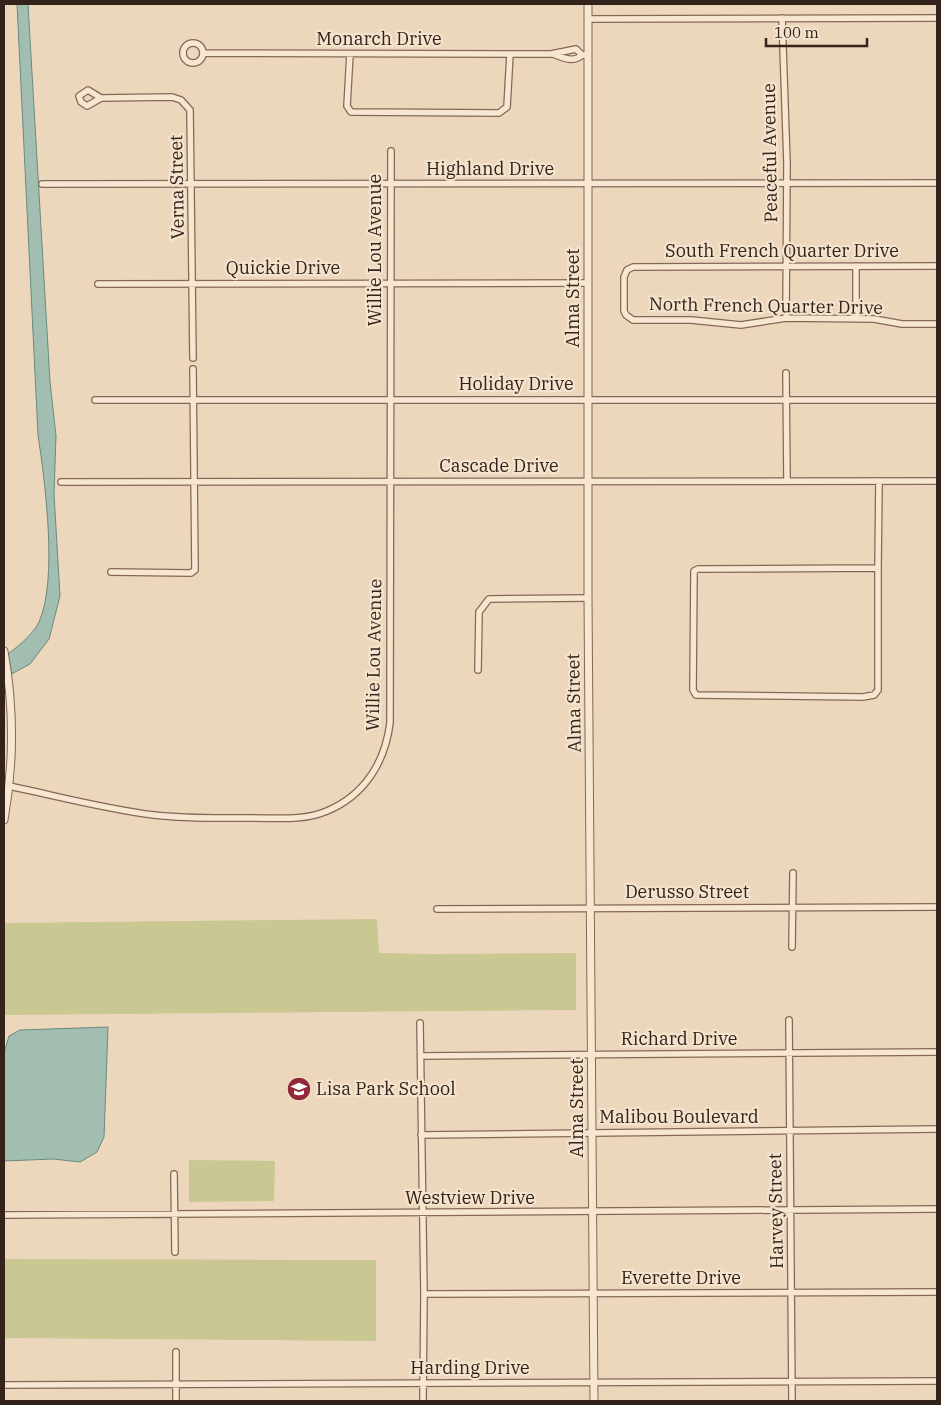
<svg xmlns="http://www.w3.org/2000/svg" width="941" height="1405" font-family="'IBM Plex Serif',serif">
<style>
.green{fill:#c9c892}
.water{fill:#a1beb1;stroke:#698a7d}
.lines{fill:none;stroke-linecap:round;stroke-linejoin:round}
.minor-casing{stroke:#836857;stroke-width:8}
.tertiary-casing{stroke:#836857;stroke-width:9}
.minor{stroke:#f7e6d0;stroke-width:5.5}
.tertiary{stroke:#f7e6d0;stroke-width:7}
.labels{text-anchor:middle;stroke-width:4.5;stroke-linejoin:round;paint-order:stroke}
.street-label{font-size:18px;fill:#33231b;stroke:#f4e3cd}
.poi-label{font-size:18px;fill:#33231b;stroke:#f4e3cd;text-anchor:start}
</style>
<rect width="100%" height="100%" fill="#ecd7bd"/>
<path class="green" d="M377 919 379 953 430 954 576 953V1010L4 1015V923Z
M189 1160 275 1161 274 1201 189 1202Z
M4 1259 376 1260V1341L4 1338Z"/>
<path class="water" d="M17 4H28L50 382 56 436 54 494 60 596 49 639 30 664 4 678V657C16 648 32 636 39 622 58 580 45 481 38 435Z
M108 1027 104 1137 97 1152 80 1162 53 1159 4 1161V1053L9 1036 20 1030Z"/>
<g class="lines">
<g class="minor-casing">
<path id="minor" d="M782 18 787 163 786 318
M588 19 937 18
M183 53a10 10 0 1 1 20 0a10 10 0 1 1-20 0Z
M204 53 551 54 576 49 582 55H588
M350 54 347 106 351 112 499 113 507 107 510 54
M553 54C563 58 574 63 582 55
M88 90 101 98 87 106 81 102 79 96Z
M101 98 172 97 181 100 190 110 193 358
M42 184 937 183
M856 266V319
M937 266 633 267 627 270 624 277V311L626 315 633 320H691L741 325 786 318 874 319 902 324H937
M98 284 588 283
M786 373 787 481
M95 400H937
M61 482 937 481
M878 568V690L874 695 863 697 696 695 693 690 694 571 698 569Z
M878 568 879 481
M111 572 191 573 195 570 193 369
M478 670 479 612 489 599 588 598
M9 786C57 796 105 809 154 815 187 819 220 818 252 818 277 818 304 821 327 811 365 795 385 762 390 723L391 151
M437 909 937 907
M792 947 793 873
M789 1020 792 1401
M420 1023 424 1294 423 1401
M421 1056 937 1052
M421 1135 937 1129
M174 1174 175 1252
M4 1215 937 1209
M424 1294 937 1292
M4 1385 937 1381
M176 1401V1352"/>
</g>
<g class="tertiary-casing">
<path id="tertiary" d="M588 4V598L594 1401
M4 651C14 707 14 764 4 820"/>
</g>
<use href="#minor" class="minor"/>
<use href="#tertiary" class="tertiary"/>
</g>
<defs>
<g id="school-disc" transform="scale(1.25)"><circle r="9.5" fill="#912938" stroke="#f4e3cd"/><path d="M0-5L7-2L0 1L-7-2ZM-4 1L0 2.5L4 1V4Q0 6-4 4Z" fill="#fff"/></g>
</defs>
<g fill-rule="evenodd">
<use href="#school-disc" x="299" y="1089"/>
</g>
<g class="labels">
<g class="street-label">
<text x="379" y="45">Monarch Drive</text>
<text transform="translate(770 153) rotate(-91)" y="6">Peaceful Avenue</text>
<text x="490" y="175">Highland Drive</text>
<text transform="translate(177 187) rotate(-91)" y="6">Verna Street</text>
<text transform="translate(375 250) rotate(-90)" y="6">Willie Lou Avenue</text>
<text x="782" y="257">South French Quarter Drive</text>
<text x="283" y="274">Quickie Drive</text>
<text transform="translate(573 298) rotate(-90)" y="6">Alma Street</text>
<text transform="translate(766 306) rotate(1)" y="6">North French Quarter Drive</text>
<text x="516" y="390">Holiday Drive</text>
<text x="499" y="472">Cascade Drive</text>
<text transform="translate(374 655) rotate(-89)" y="6">Willie Lou Avenue</text>
<text transform="translate(574 703) rotate(-91)" y="6">Alma Street</text>
<text x="687" y="898">Derusso Street</text>
<text x="679" y="1045">Richard Drive</text>
<text transform="translate(577 1108) rotate(-90)" y="6">Alma Street</text>
<text x="679" y="1123">Malibou Boulevard</text>
<text x="470" y="1204">Westview Drive</text>
<text transform="translate(776 1211) rotate(-91)" y="6">Harvey Street</text>
<text x="681" y="1284">Everette Drive</text>
<text x="470" y="1374">Harding Drive</text>
</g>
<g class="poi-label">
<text x="316" y="1095">Lisa Park School</text>
</g>
</g>
<rect width="941" height="1405" fill="none" stroke="#33231b" stroke-width="10"/>
<path d="M766 38v8h101v-8" fill="none" stroke="#33231b" stroke-width="2.5"/>
<text x="774" y="38" font-size="15" fill="#33231b" stroke="#f4e3cd" stroke-width="4" paint-order="stroke">100 m</text>
</svg>
